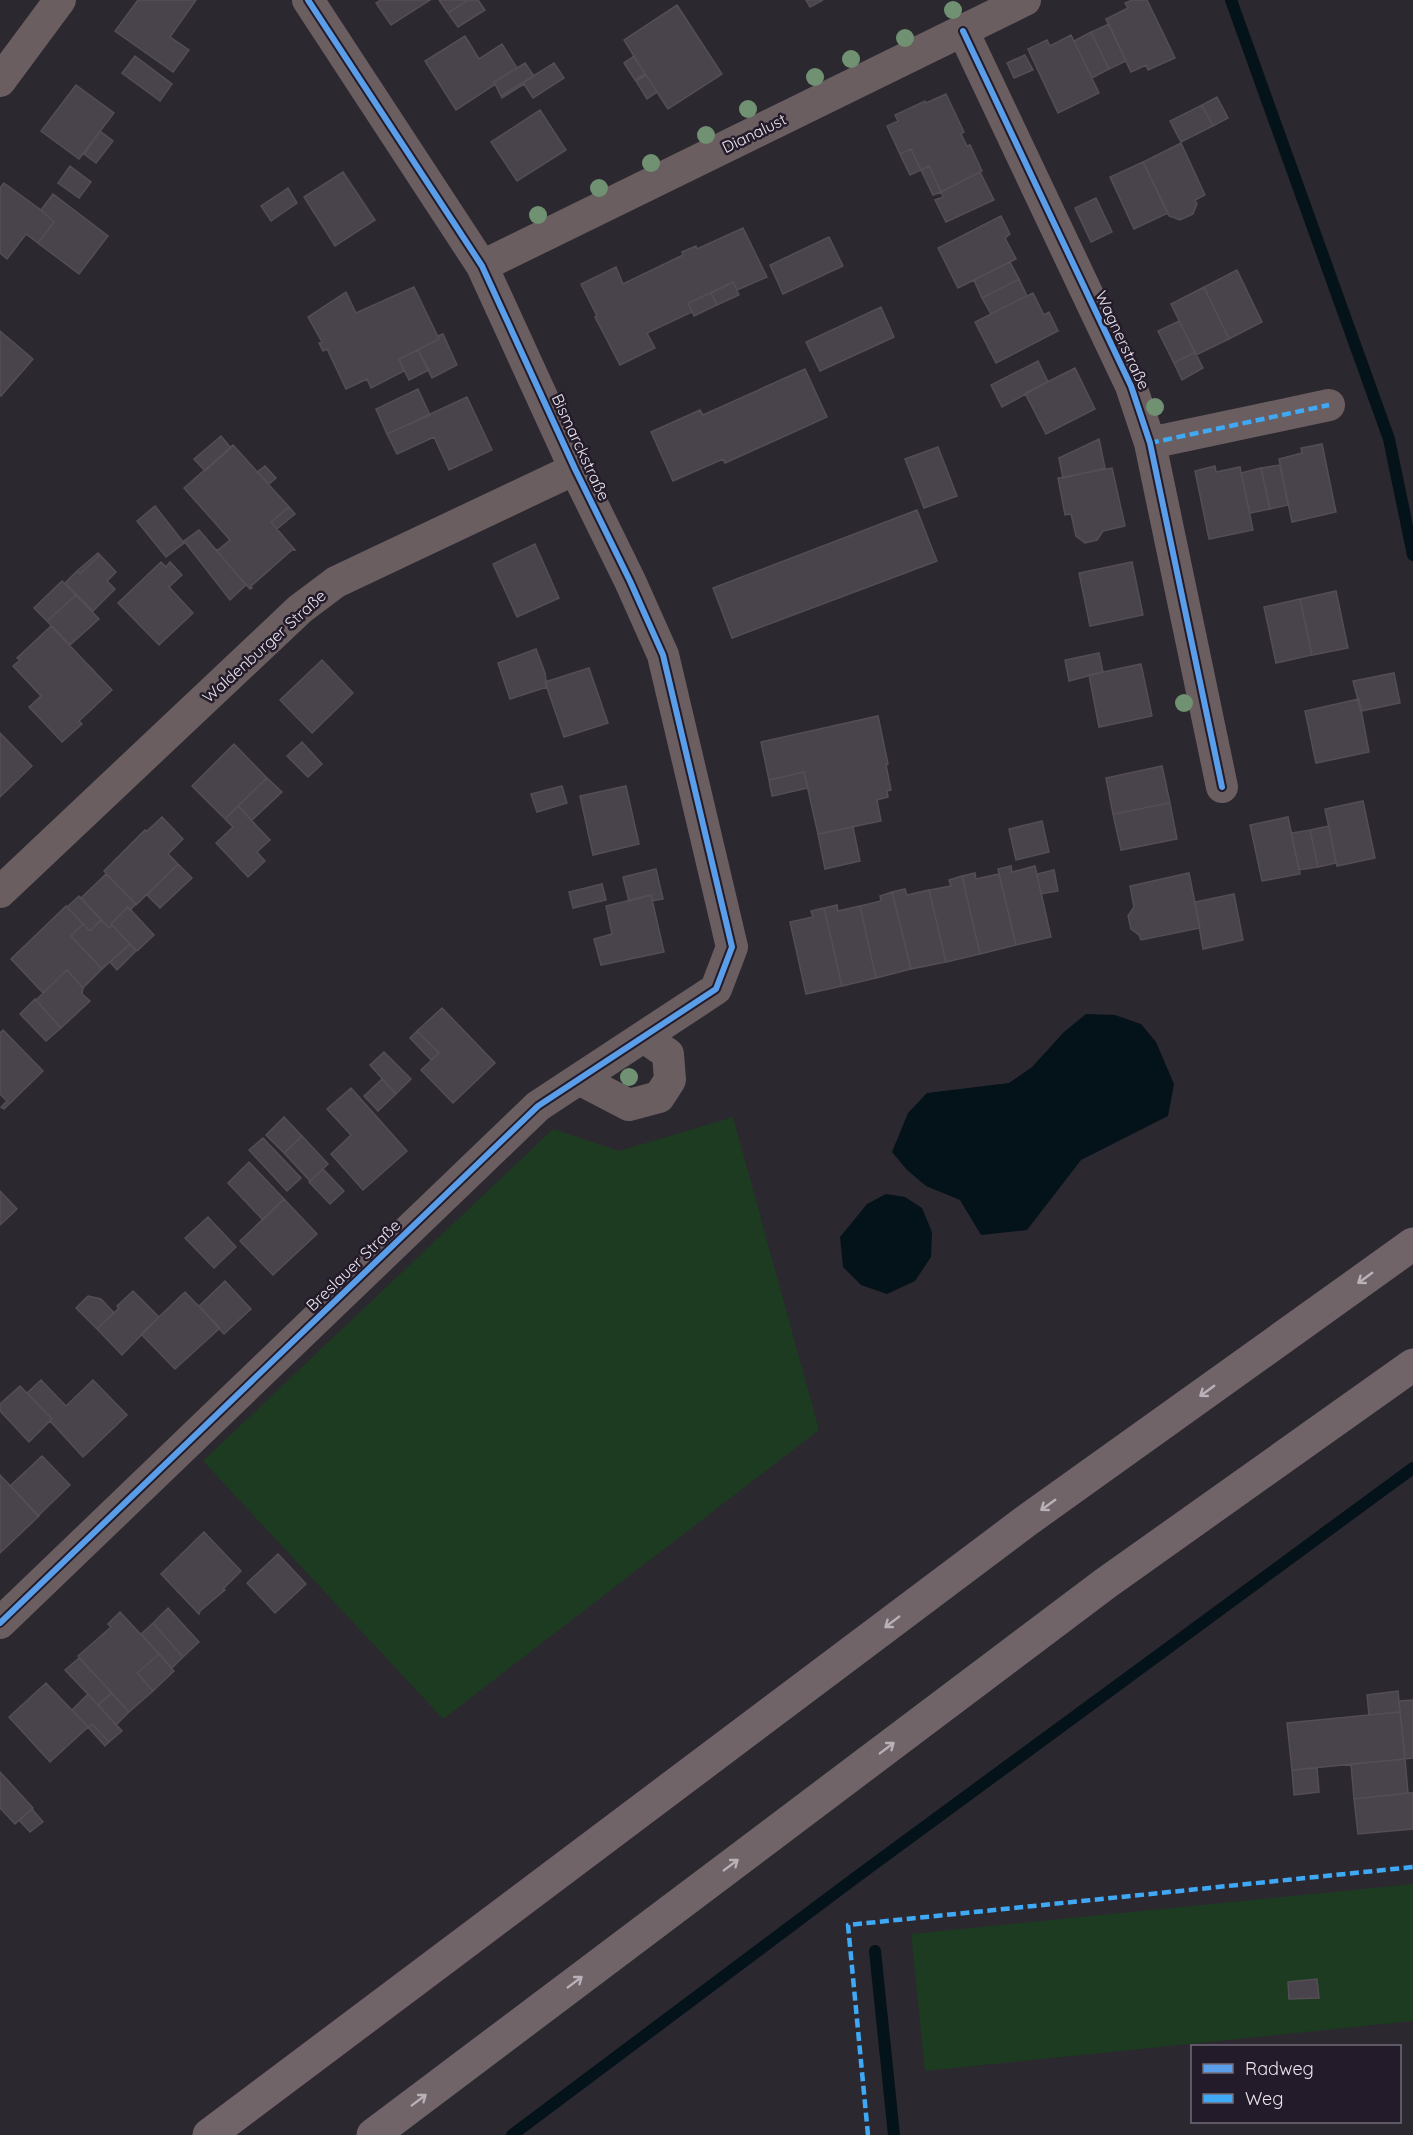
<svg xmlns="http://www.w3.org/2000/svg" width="1413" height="2135" font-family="Quicksand,sans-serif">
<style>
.green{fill:#1d3b20}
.water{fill:#041319}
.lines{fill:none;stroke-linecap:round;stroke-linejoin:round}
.stream{stroke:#041319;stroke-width:12}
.building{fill:#49444b;stroke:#544e54;stroke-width:1.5}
.street{stroke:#6b5e60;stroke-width:32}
.highway{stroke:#706468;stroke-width:33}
.quiet{stroke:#3fa9f5;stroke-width:4.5;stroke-dasharray:9 4.5;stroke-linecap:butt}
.cycleway-casing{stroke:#231b29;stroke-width:10}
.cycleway{stroke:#5a9eea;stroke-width:6}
.tree{fill:#709172}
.oneway{stroke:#b9b1b8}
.labels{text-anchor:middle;stroke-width:5;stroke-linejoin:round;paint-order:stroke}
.street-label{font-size:16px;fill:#e9e4ee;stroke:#231b29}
</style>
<rect width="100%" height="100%" fill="#2c2830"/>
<path class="green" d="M733 1117 819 1430 443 1719 203 1461 553 1129 619 1151Z
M1413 1884V2021L925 2071 911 1934Z"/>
<path class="water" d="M1086 1014 1115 1015 1141 1024 1156 1042 1174 1084 1168 1116 1081 1160 1027 1230 981 1235 960 1200 926 1186 907 1170 892 1152 908 1113 927 1093 1009 1083 1032 1067 1064 1032Z
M886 1194 905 1197 922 1208 932 1232 931 1257 915 1281 887 1294 861 1285 843 1267 840 1237 867 1204Z"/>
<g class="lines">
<path class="stream" d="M1231 0 1389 439 1413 555
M875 1951 894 2135
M512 2135 855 1878 1413 1468"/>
</g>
<path class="building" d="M138 0H196L170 37 189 50 173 72 115 31Z
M381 0H430L391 25 376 3Z
M439 0H468L448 13Z
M468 0H478L485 10 458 27 448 13Z
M806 0H823L810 7Z
M1132 0H1147L1175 58 1148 70 1146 65 1131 72 1106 19 1128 8 1125 3Z
M677 5 722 74 668 109 646 75 635 80 645 74 624 40Z
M1109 24 1126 61 1109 69 1091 32Z
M1091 32 1109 69 1092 78 1074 41Z
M1071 35 1099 93 1058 113 1028 49 1047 40 1050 46Z
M465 36 479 59 502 44 517 68 494 82V85L456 110 425 61Z
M1025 55 1033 70 1014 78 1007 63Z
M135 56 172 84 160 101 122 73Z
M634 56 645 74 635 80 624 63Z
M525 63 534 76 501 96 494 82Z
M554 63 564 78 533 98 524 84 502 98 501 96Z
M646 75 657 92 647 99 636 81Z
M76 85 114 113 79 159 41 131Z
M946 94 964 132 961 134 967 146 970 145 982 171 941 192 929 166 921 170 911 149 900 154 887 126 898 121 895 115 925 101 926 103Z
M1217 97 1228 118 1213 126 1202 105Z
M1202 105 1213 126 1181 142 1170 121Z
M540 110 566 150 517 181 491 142Z
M100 131 113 141 96 163 84 154Z
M1181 143 1205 195 1195 200 1197 204 1193 214 1180 220 1169 216 1143 162Z
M911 149 921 170 910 175 900 154Z
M1143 162 1168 213 1134 229 1110 177Z
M70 166 91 182 79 198 58 183Z
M929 166 941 192 933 195 921 170Z
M343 172 375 220 335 246 304 197Z
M980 172 994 200 946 222 935 200 943 197 941 192Z
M4 183 41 210 54 222 38 243 26 234 7 259 0 253V188Z
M288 188 297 203 271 221 261 206Z
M53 194 108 236 79 274 38 243 54 222 41 210Z
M1096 198 1112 232 1091 242 1075 208Z
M1001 216 1010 234 1005 238 1016 259 958 288 938 248Z
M743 228 767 277 737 290 733 282 688 303 692 312 647 333 655 348 620 365 595 317 597 316 581 284 616 267 623 284 683 255 682 252 696 246 697 249Z
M829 237 843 266 783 294 770 265Z
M1010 262 1019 279 982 298 974 280Z
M1237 270 1262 322 1229 339 1204 287Z
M1019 279 1027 296 991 314 982 298Z
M733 282 739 295 717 305 711 293Z
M414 287 439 339 399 359 404 371 371 388 367 379 346 389 327 349 323 351 319 343 322 342 308 317 346 292 356 313Z
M1204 287 1229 339 1196 355 1171 304Z
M711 293 717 305 694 316 688 303Z
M1033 293 1044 315 1049 312 1058 331 996 363 975 322Z
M881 307 894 337 820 371 806 342Z
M1179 321 1195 352 1174 363 1158 331Z
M0 331 33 359 1 396 0 394Z
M443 334 457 365 432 378 418 350 439 339 438 336Z
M418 350 429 370 409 380 399 359Z
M1195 352 1203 368 1182 380 1174 363Z
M1038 361 1048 382 1002 407 991 385Z
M1075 368 1095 409 1046 434 1025 393Z
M805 369 827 417 725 463 723 459 673 481 651 432 700 410 703 415Z
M418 389 430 415 387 434 376 409Z
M467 397 492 450 449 470 434 437 397 454 387 434Z
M221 436 231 448 205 471 194 459Z
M1099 439 1105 468 1063 478 1059 458Z
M1322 444 1336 512 1292 522 1279 459 1302 453 1301 448Z
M233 445 289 507 271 522 295 550H292L250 587 252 588 250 589 215 549 218 550 230 540 184 488Z
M938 447 957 496 924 508 905 459Z
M1280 465 1288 505 1270 509 1261 468Z
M265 466 276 478 269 484 257 472Z
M1215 466 1216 472 1240 467 1253 530 1209 539 1195 471Z
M1112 468 1125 526 1103 531 1097 540 1085 543 1076 536 1071 514 1065 515 1058 478Z
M1261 468 1270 509 1250 513 1241 473Z
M155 506 184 543 166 557 137 521Z
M289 507 295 514 277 529 271 522Z
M917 510 937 561 732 638 713 588Z
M199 530 246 585 230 600 184 541Z
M535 544 559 598 517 617 493 564Z
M98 553 100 555 80 574 77 571Z
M100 555 116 572 107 581 115 589 93 611 65 583 77 571 80 574Z
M161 562 166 567 170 562 182 575 169 587 193 613 159 645 118 603Z
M1132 562 1143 615 1090 626 1079 573Z
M62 581 76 595 47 621 34 608Z
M1336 591 1348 648 1312 655 1300 599Z
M76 595 99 619 70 645 47 621Z
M1300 599 1312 655 1276 663 1264 607Z
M51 626 112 690 79 721 82 724 62 742 29 707 41 696 13 666 20 660 17 658Z
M536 649 545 673 547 687 510 699 498 663Z
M1099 653 1103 672 1069 681 1065 660Z
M322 660 353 693 312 733 280 700Z
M1141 664 1152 716 1099 727 1089 675Z
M589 668 608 723 564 737 545 682Z
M1394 673 1400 703 1361 711 1353 681Z
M1359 699 1369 752 1316 763 1305 711Z
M878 716 888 764 886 765 891 790 887 791 888 797 877 800 881 821 818 834 804 772 769 780 761 742Z
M0 733 32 766 0 797Z
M302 742 322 764 308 777 287 756Z
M234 744 267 778 225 819 192 786Z
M1162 766 1170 803 1113 814 1106 778Z
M804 772 808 788 772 796 769 780Z
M267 778 282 792 252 820 238 806Z
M562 786 567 803 537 812 531 794Z
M626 786 639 844 593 855 580 796Z
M1363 801 1375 858 1337 866 1325 809Z
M1170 803 1177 839 1121 850 1113 814Z
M238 806 270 840 257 852 265 861 248 877 216 843 233 827 225 819Z
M162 817 183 839 168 854 178 864 136 905 104 871 145 830 147 831Z
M1288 817 1300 874 1262 881 1250 825Z
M1042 821 1049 852 1016 860 1009 829Z
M1329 826 1336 863 1318 867 1310 830Z
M853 827 860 861 825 869 818 834Z
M1310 830 1318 867 1299 870 1291 833Z
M178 864 192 878 160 908 147 895Z
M1011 866 1012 872 1035 866 1051 937 1016 945 998 869Z
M656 869 663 899 652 901 651 895 629 901 623 877Z
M1054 870 1058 891 1041 894 1037 874Z
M975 873 976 879 999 874 1016 945 980 954 962 876Z
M1189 873 1200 928 1141 940 1139 935 1131 929 1128 916 1134 907 1130 886Z
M106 874 136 904 130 910 128 907 111 924 112 925 109 928 81 898Z
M962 876 980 954 946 962 929 890 951 886 949 880Z
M602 884 606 900 573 908 569 892Z
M905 889 907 895 929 890 946 962 911 969 892 892Z
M892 892 911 969 876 978 860 906 881 901 880 896Z
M1234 894 1243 940 1203 949 1195 902Z
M651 895 664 952 601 965 594 939 612 934 606 906Z
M79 896 101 920 90 931 67 907Z
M837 905 838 911 860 906 876 978 842 986 824 908Z
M66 906 83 924 71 936 102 969 83 988 67 970 43 993 11 959Z
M128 907 154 935 137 951 111 924Z
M824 908 842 986 806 994 790 922 813 917 811 911Z
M101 920 109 928 112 925 130 944 102 969 71 936 83 924 90 931Z
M130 944 135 950V952L117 970 110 962Z
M67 970 83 988 82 994 90 1001 61 1028 36 1000Z
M35 999 61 1028 46 1041 20 1014Z
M442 1008 495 1063 453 1103 421 1070 439 1053 417 1031Z
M3 1030 43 1071 4 1109 1 1107 7 1101 0 1094V1033Z
M417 1031 439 1053 431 1060 410 1038Z
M384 1052 411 1079 396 1094 370 1065Z
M382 1079 396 1094 378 1111 364 1096Z
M351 1088 407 1151 363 1190 331 1154 351 1135 327 1109Z
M284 1117 302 1136 284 1153 266 1135Z
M302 1136 328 1164 310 1181 284 1153Z
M263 1138 301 1178 287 1191 249 1150Z
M249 1162 284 1199 263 1220 228 1183Z
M323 1169 344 1191 330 1204 309 1182Z
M0 1191 17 1209 0 1225Z
M284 1199 317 1234 273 1275 240 1241Z
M208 1217 236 1247 214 1268 185 1238Z
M225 1281 251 1309 224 1334 199 1306Z
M133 1291 159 1317 122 1355 97 1329 119 1308 117 1306Z
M185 1292 220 1328 175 1369 141 1334Z
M88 1296 101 1299 114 1313 97 1329 76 1308Z
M41 1380 66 1406 93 1380 127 1415 83 1457 50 1421 52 1419 27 1393Z
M20 1386 52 1419 29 1442 0 1411V1404Z
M42 1456 70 1485 38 1516 10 1486Z
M0 1475 39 1516 0 1553Z
M204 1532 241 1571 223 1589 225 1590 200 1611 199 1614 161 1574Z
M278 1554 306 1584 275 1613 247 1583Z
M168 1608 199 1642 183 1657 153 1623Z
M120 1612 159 1654 137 1673 153 1691 129 1712 78 1656 111 1627 108 1624Z
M153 1623 183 1657 172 1668 141 1634Z
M159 1654 174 1671 153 1691 137 1673Z
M79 1658 112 1693 98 1705 65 1670Z
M46 1683 88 1727 50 1762 9 1717Z
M1398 1691 1400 1712 1369 1715 1367 1695Z
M111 1693 129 1712 116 1725 98 1705Z
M88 1694 122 1731 109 1742 92 1724 88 1727 72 1710Z
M1413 1700V1758L1405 1759 1399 1701Z
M1400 1712 1405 1759 1292 1770 1287 1723Z
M92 1724 109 1742 105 1746 88 1727Z
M1405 1759 1408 1793 1354 1799 1351 1764Z
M1317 1768 1319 1792 1294 1795 1292 1770Z
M0 1772 33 1808 15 1824 0 1808Z
M1408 1793H1413V1829L1358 1834 1354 1799Z
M32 1809 43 1822 30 1832 19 1820Z
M1317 1979 1319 1998 1289 1999 1288 1982Z"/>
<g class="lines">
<path class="street" d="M963 31 1131 386 1150 443 1222 787
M0 81 60 0
M482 266 1025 0
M1150 443 1329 405
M0 892 300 609 336 582 575 469
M579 1079 629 1105 659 1097 670 1080 668 1054 644 1037
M0 1623 538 1106 716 989 732 947 663 655 630 581 575 469 482 266 308 0"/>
<path class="highway" d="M209 2135 1026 1521 1413 1244
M373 2135 1106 1583 1413 1365"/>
<path class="quiet" d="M1150 443 1329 405
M868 2135 848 1925 1413 1867"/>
<g class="cycleway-casing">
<path id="cycleway" d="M963 31 1131 386 1150 443 1222 787
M0 1623 538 1106 716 989 732 947 663 655 630 581 575 469 482 266 308 0"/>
</g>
<use href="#cycleway" class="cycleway"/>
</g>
<g class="tree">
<circle cx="953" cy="10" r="9"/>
<circle cx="905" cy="38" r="9"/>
<circle cx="851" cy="59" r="9"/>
<circle cx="815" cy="77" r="9"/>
<circle cx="748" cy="109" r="9"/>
<circle cx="706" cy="135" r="9"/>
<circle cx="651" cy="163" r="9"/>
<circle cx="599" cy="188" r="9"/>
<circle cx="538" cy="215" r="9"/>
<circle cx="1155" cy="407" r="9"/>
<circle cx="1184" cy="703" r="9"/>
<circle cx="629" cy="1077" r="9"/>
</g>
<defs><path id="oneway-shaft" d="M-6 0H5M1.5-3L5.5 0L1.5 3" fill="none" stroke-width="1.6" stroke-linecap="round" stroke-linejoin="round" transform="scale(1.5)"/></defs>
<g class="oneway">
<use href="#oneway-shaft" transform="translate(1365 1278) rotate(144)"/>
<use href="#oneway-shaft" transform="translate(1207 1391) rotate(144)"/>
<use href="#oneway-shaft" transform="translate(1048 1505) rotate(144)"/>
<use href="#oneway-shaft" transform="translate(892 1622) rotate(143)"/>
<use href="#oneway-shaft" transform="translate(887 1748) rotate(-37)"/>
<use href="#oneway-shaft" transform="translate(731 1865) rotate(-37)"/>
<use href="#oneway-shaft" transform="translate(575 1982) rotate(-37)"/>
<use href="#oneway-shaft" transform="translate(419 2100) rotate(-37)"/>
</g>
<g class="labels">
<g class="street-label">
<text transform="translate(754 133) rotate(-26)" y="6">Dianalust</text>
<text transform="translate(1123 340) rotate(65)" y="6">Wagnerstraße</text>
<text transform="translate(581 447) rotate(65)" y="6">Bismarckstraße</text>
<text transform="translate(264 646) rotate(-42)" y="6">Waldenburger Straße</text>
<text transform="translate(353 1265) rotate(-44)" y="6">Breslauer Straße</text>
</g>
</g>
<rect x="1191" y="2045" width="210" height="78" fill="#231b29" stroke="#726b78" stroke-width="1.5"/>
<rect x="1203" y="2064" width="30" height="9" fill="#5a9eea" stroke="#726b78" stroke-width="1.5"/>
<text x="1245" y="2075" font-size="18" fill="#e9e4ee">Radweg</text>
<rect x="1203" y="2094" width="30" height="9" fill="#3fa9f5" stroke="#726b78" stroke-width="1.5"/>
<text x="1245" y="2105" font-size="18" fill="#e9e4ee">Weg</text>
</svg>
